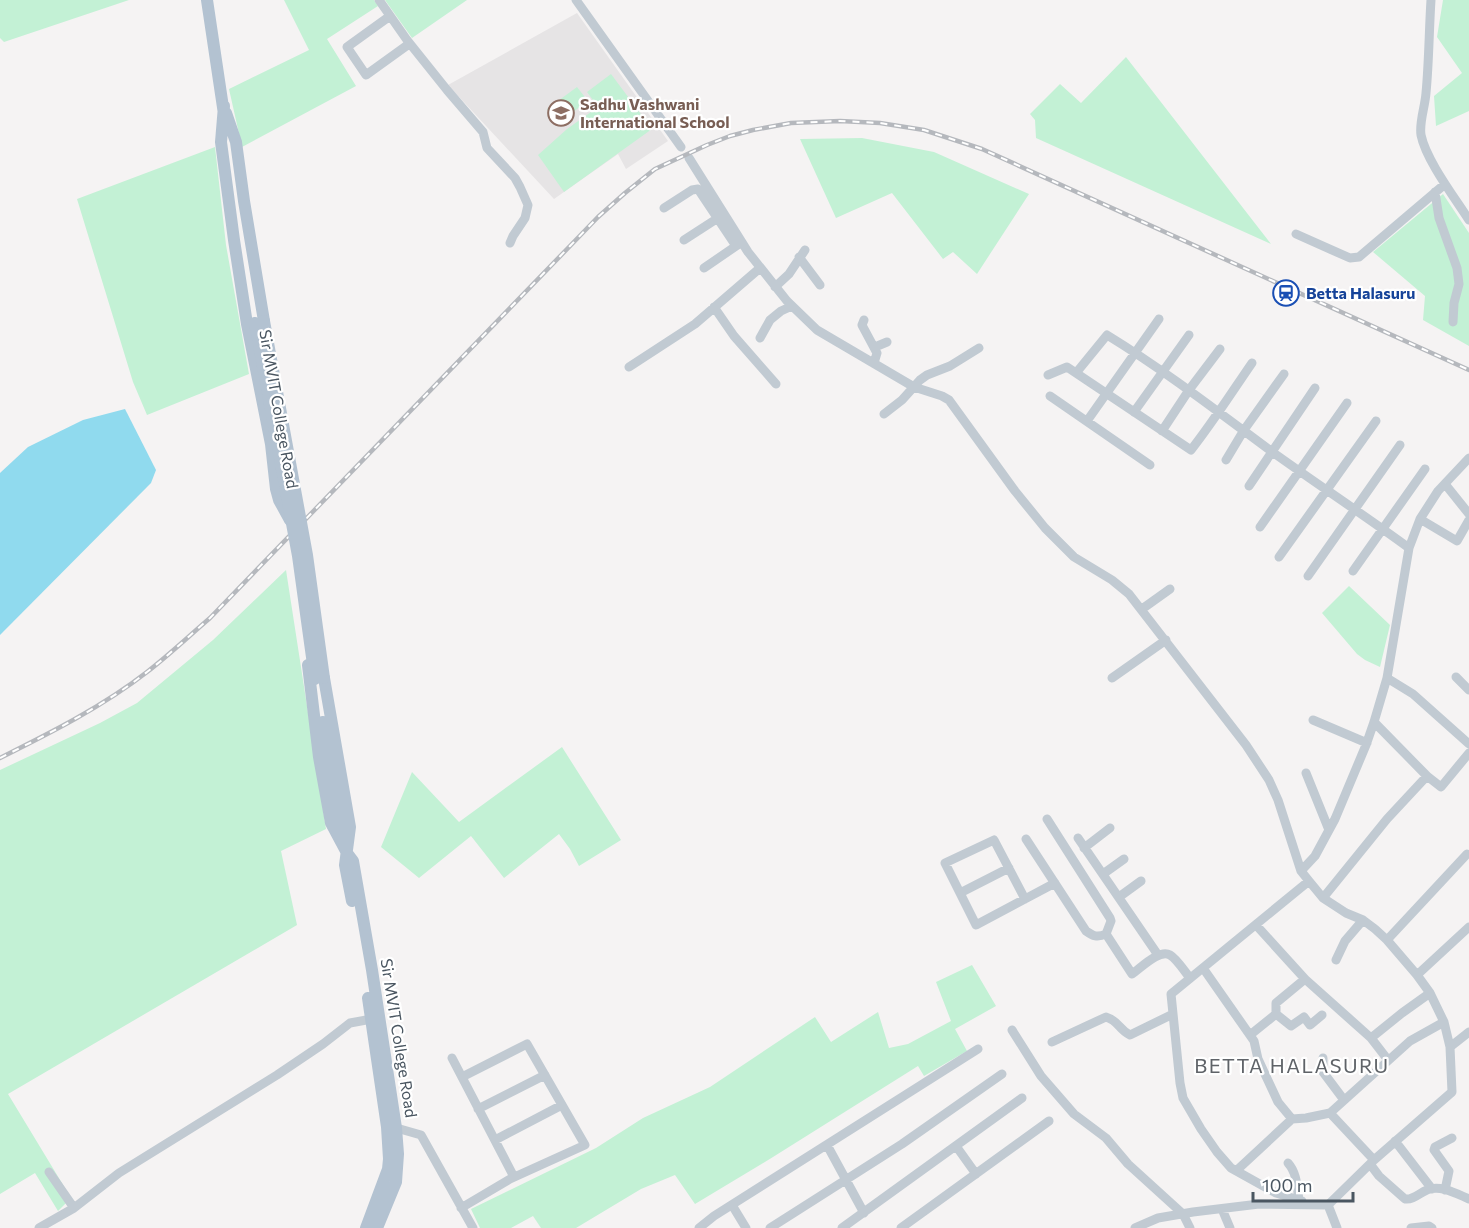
<svg xmlns="http://www.w3.org/2000/svg" width="1469" height="1228" font-family="Commissioner,sans-serif">
<style>
.education{fill:#e6e4e5}
.green{fill:#c3f1d5}
.water{fill:#90daee}
.lines{fill:none;stroke-linecap:round;stroke-linejoin:round}
.minor{stroke:#c1cad2;stroke-width:9}
.major{stroke:#b3c2d1;stroke-width:12}
.rail-casing{stroke:#b5b8bd;stroke-width:4.5}
.rail{stroke:#fff;stroke-width:2;stroke-dasharray:7;stroke-linecap:butt}
.major-bridge{stroke:#b3c2d1;stroke-width:12}
.labels{text-anchor:middle;stroke-width:4.5;stroke-linejoin:round;paint-order:stroke}
.education-label{font-size:16px;font-weight:bold;fill:#785e54;stroke:#fff;text-anchor:start}
.transit-label{font-size:16px;font-weight:bold;fill:#164399;stroke:#fff;text-anchor:start}
.street-label{font-size:16px;fill:#4a5661;stroke:#fff}
.quarter-label{font-size:20px;letter-spacing:1.5px;fill:#5f6368;stroke:#fff}
</style>
<rect width="100%" height="100%" fill="#f5f3f3"/>
<path class="education" d="M577 13 668 141 626 169 618 154 554 199 448 85Z"/>
<path class="green" d="M0 0H129L4 42 0 38Z
M284 0H374L378 6 327 39 356 86 242 147 229 89 309 50Z
M385 0H467L412 38Z
M1443 0H1469V111L1436 126 1434 96 1462 73 1437 37Z
M1126 57 1271 244 1036 138 1035 120 1030 114 1060 84 1081 103Z
M611 74 652 129 564 192 538 155 567 129 598 107 587 92Z
M577 87 588 101 558 123 547 109Z
M862 138 934 152 1029 194 977 274 953 252 943 259 892 193 836 218 800 139Z
M215 147 226 245 249 374 147 415 133 382 77 199Z
M1443 194 1469 233V346L1423 320 1425 296 1373 252Z
M286 570 326 829 281 851 297 925 8 1094 71 1198 58 1211 35 1173 0 1194V770L100 723 137 703 213 640Z
M1349 586 1390 625 1380 667 1365 660 1357 654 1322 613Z
M562 747 621 840 579 866 570 849 559 834 504 878 471 836 419 878 381 847 412 772 459 822Z
M972 965 996 1006 955 1029 967 1051 924 1076 918 1066 773 1157 695 1204 675 1175 641 1189 576 1228H541L533 1216 511 1228H480L471 1209 596 1148 643 1118 710 1087 815 1017 831 1042 878 1012 889 1048 908 1044 951 1021 936 982Z"/>
<path class="water" d="M125 409 156 470 151 483 0 635V473L28 447 83 420Z"/>
<g class="lines">
<path class="minor" d="M379 0 407 40 447 90 483 132 487 148 515 178 520 187 528 205 525 218 513 236 510 243
M576 0 681 147
M1431 0C1429 31 1429 62 1426 93 1425 107 1419 122 1421 135 1426 160 1455 198 1469 220
M390 16 347 47 366 75 409 44
M689 158 748 252 787 301 817 330 914 387 942 396 949 400 1015 491 1045 528 1074 557 1112 580 1129 594 1246 745 1269 780 1278 800 1301 871 1309 881 1323 898 1346 913 1363 920 1375 929 1387 940 1417 975 1430 993 1444 1022 1450 1047 1452 1092 1374 1160 1328 1205 1259 1204 1193 1212 1158 1218 1135 1228
M1435 192 1439 218 1457 268 1459 284 1454 303 1453 322
M664 208 692 190 698 189 736 246
M1296 234 1350 258 1359 257 1445 184
M684 240 718 218
M799 257 820 285
M704 268 739 244
M775 287 789 274 805 250
M714 307 734 336 776 384
M864 320 862 325 877 353 874 363
M760 338 770 320 781 311 792 306
M875 347 887 342
M1252 363C1232 392 1213 422 1191 450L1076 373 1107 335C1164 370 1217 411 1271 451 1317 484 1364 515 1409 548
M629 367 695 324 760 268
M1048 375 1067 367 1076 373
M1050 396 1150 465
M1134 412 1189 335
M884 414 902 400 920 380 927 375 950 366 979 348
M1087 421 1159 319
M1162 431 1189 390 1220 349
M1226 460 1244 430 1284 374
M1445 484 1469 514
M1249 486 1315 388
M1420 519 1457 541 1469 520
M1260 527 1347 403
M1279 557 1376 421
M1353 571 1425 469
M1308 576 1400 445
M1142 609 1170 589
M1456 677 1469 690
M1112 678 1166 640
M1387 678 1413 694 1469 744
M1313 720 1367 743
M1374 722 1427 776
M1306 773 1329 830
M1047 819 1110 918 1111 921 1106 934
M1078 838 1158 955
M1026 839 1086 931C1093 936 1097 938 1106 934
M1084 848 1110 828
M1301 871 1315 856 1335 819 1366 745 1374 722 1387 678 1409 548 1420 519 1438 491 1469 458
M1103 874 1124 859
M960 893 1009 868
M1119 897 1141 881
M1323 898 1387 819 1427 776 1441 787 1469 753
M1025 899 994 840 945 863 976 925 1055 883
M1106 934 1132 974C1141 968 1159 949 1170 955 1177 959 1185 972 1190 978
M1387 940 1467 854
M1336 960 1345 941 1363 920
M1203 968 1254 1041 1258 1059 1278 1102 1292 1119 1306 1118 1330 1113 1374 1160
M1417 975 1469 927
M1305 979 1371 1038
M1276 1014 1291 1026 1304 1017 1310 1025 1322 1015
M1012 1030 1041 1076 1074 1114 1106 1138 1128 1164 1183 1214 1190 1228
M1250 1035 1276 1014V1003L1305 979 1256 925
M1052 1042 1106 1017C1119 1021 1118 1029 1130 1035L1173 1014
M1450 1047 1469 1032
M452 1058 514 1177
M1323 1058V1072L1344 1100
M1388 1060 1371 1038 1402 1013 1430 993
M478 1109 545 1075
M1330 1113 1410 1041 1444 1022
M393 1127 421 1135 473 1228
M495 1140 562 1105
M1395 1141 1432 1189
M827 1145 864 1213
M956 1146 976 1174
M1288 1163C1297 1173 1297 1187 1299 1200
M1370 1164 1379 1176 1405 1199C1414 1200 1419 1193 1427 1190 1440 1184 1457 1194 1469 1199
M1236 1171 1292 1119
M49 1172 74 1208 119 1173 277 1075 323 1044 350 1023 377 1018
M1445 1190 1449 1171 1434 1150 1435 1147 1452 1138
M1302 1201 1276 1193 1231 1168 1217 1152 1201 1129 1183 1098 1180 1083 1171 994 1309 881
M732 1205 746 1228
M1328 1205 1337 1228
M461 1208 510 1179 585 1145 527 1044 462 1077
M1222 1209 1230 1228
M39 1228 74 1208
M699 1228 714 1216 978 1049
M770 1228 902 1144 1002 1074
M842 1228 1022 1098
M901 1228 1049 1121
M1411 1228 1429 1226 1432 1228"/>
<path class="major" d="M207 0 224 114
M224 106 221 142 234 240 247 324 271 444 276 489 279 500 290 520
M226 113 236 142 244 201 264 321
M308 665 319 757 331 823 347 853 353 861 372 970 396 1128 398 1154 396 1182 377 1228
M324 678 350 827 345 865 352 901
M323 722 342 834
M366 1228 388 1169 389 1159 387 1127 368 998"/>
<g class="rail-casing">
<path id="rail" d="M0 758C50 733 102 707 147 672 169 655 189 636 210 618L570 246 598 217 625 193 655 169 707 145 730 136 753 130 791 123 840 121 880 123 924 130 982 149 1469 370"/>
</g>
<use href="#rail" class="rail"/>
<path class="major-bridge" d="M264 321 307 555 324 678
M255 323 298 556 315 679"/>
</g>
<defs>
<g id="school-ring" transform="scale(1.35)"><circle r="9.5" fill="#fff" stroke="#8d6e63" stroke-width="1.5"/><path d="M0-5L7-2L0 1L-7-2ZM-4 1L0 2.5L4 1V4Q0 6-4 4Z" fill="#8d6e63"/></g>
<g id="station-ring" transform="scale(1.35)"><circle r="9.5" fill="#fff" stroke="#1a4fb4" stroke-width="1.5"/><path d="M-3-6H3Q5-6 5-4V2Q5 4 3 4L4.5 6H3L1.5 4h-3L-3 6H-4.5L-3 4Q-5 4-5 2V-4Q-5-6-3-6ZM-3.5-4v3h7v-3ZM-3.5 1v1.5H-2V1ZM2 1v1.5H3.5V1Z" fill="#1a4fb4"/></g>
</defs>
<g fill-rule="evenodd">
<use href="#school-ring" x="561" y="113"/>
<use href="#station-ring" x="1286" y="293"/>
</g>
<g class="labels">
<g class="education-label">
<text x="580" y="110">Sadhu Vashwani<tspan x="580" dy="18">International School</tspan></text>
</g>
<g class="transit-label">
<text x="1306" y="299">Betta Halasuru</text>
</g>
<g class="street-label">
<text transform="translate(279 409) rotate(80)" y="6">Sir MVIT College Road</text>
<text transform="translate(399 1038) rotate(81)" y="6">Sir MVIT College Road</text>
</g>
<g class="quarter-label">
<text x="1292" y="1073">BETTA HALASURU</text>
</g>
</g>
<path d="M1253 1192v9h100v-9" fill="none" stroke="#4a5661" stroke-width="3"/>
<text x="1262" y="1192" font-size="18" fill="#4a5661" stroke="#ffffff" stroke-width="4.5" paint-order="stroke">100 m</text>
</svg>
